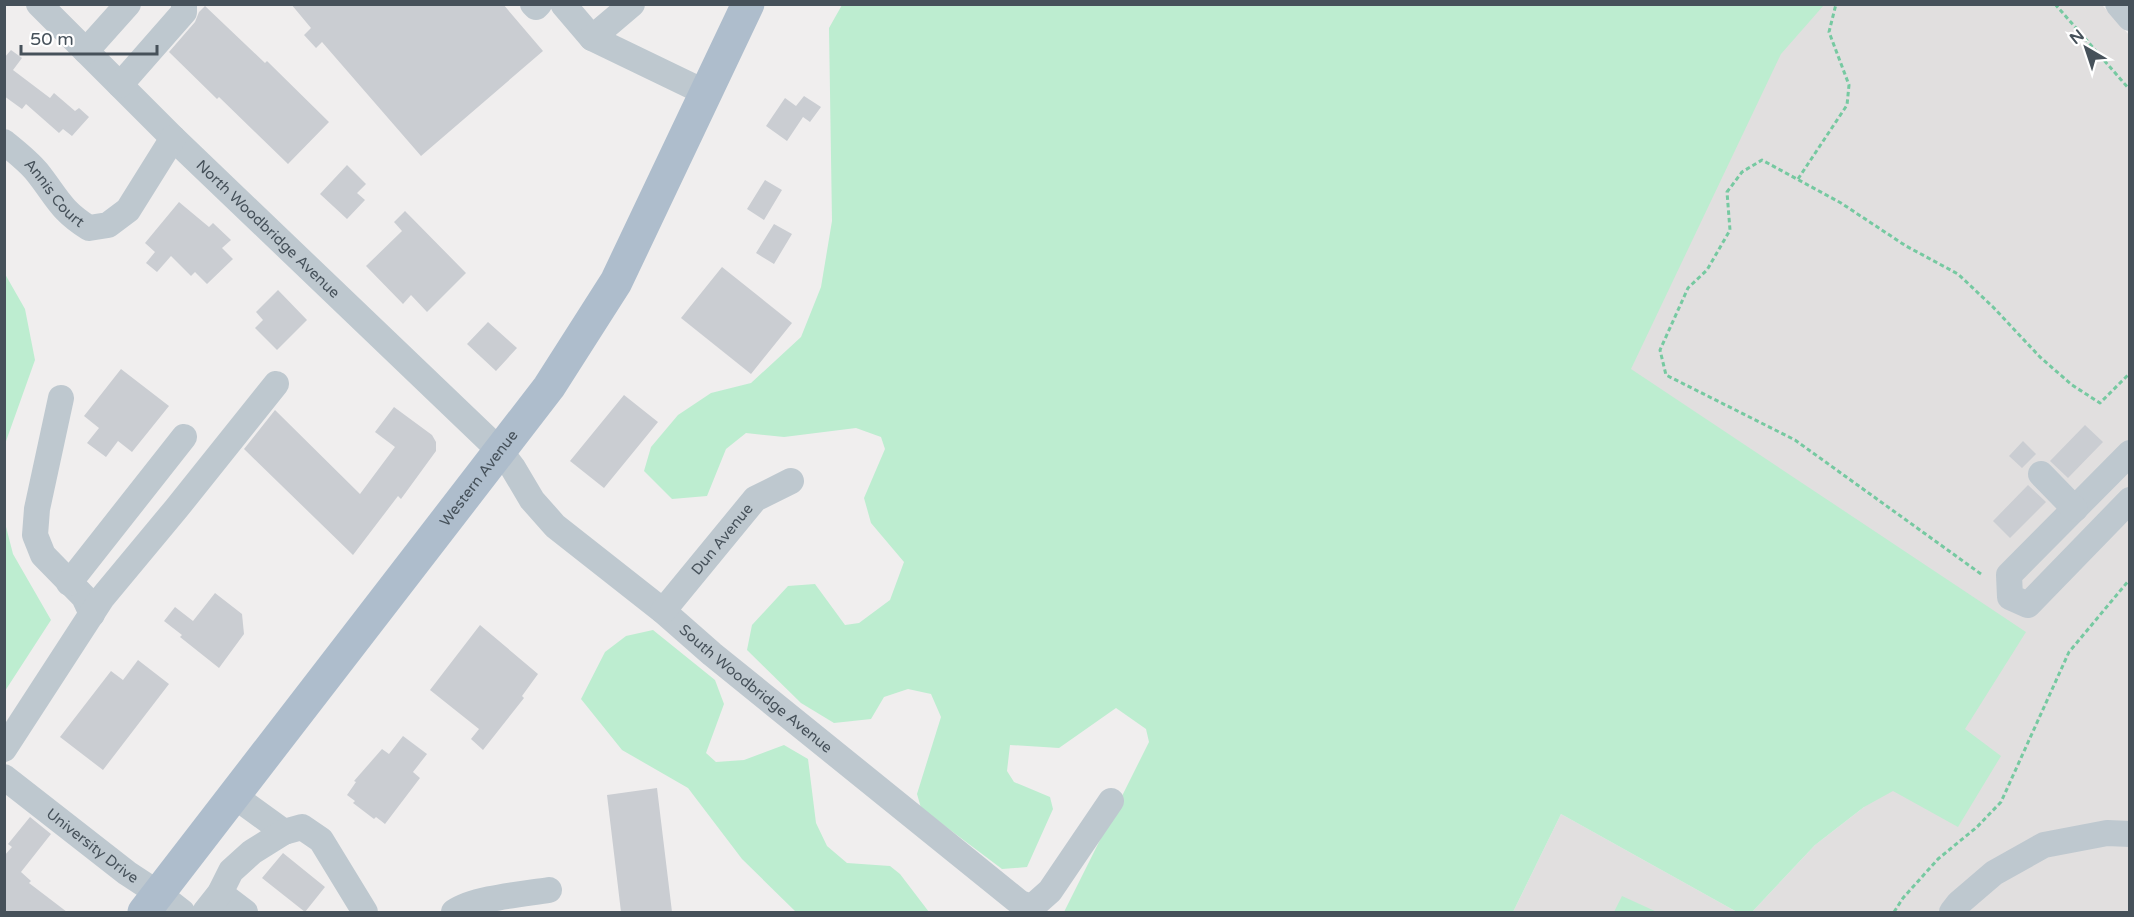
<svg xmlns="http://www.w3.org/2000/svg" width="2134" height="917" font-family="'Varela Round',sans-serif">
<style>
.education{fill:#e1dfdf}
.green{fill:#bdedd0}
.building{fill:#cacdd2}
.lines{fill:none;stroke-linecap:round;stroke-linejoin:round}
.path{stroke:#76c9a1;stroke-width:3;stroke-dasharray:4.5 3;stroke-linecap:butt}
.minor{stroke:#bec8cf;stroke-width:26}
.major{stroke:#aebdcc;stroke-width:33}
.labels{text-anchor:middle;stroke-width:4.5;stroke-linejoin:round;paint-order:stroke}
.street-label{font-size:15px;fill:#46515a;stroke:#fff}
</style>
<rect width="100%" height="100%" fill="#f0eeee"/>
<path class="education" d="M1808 5H2102L2130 36 2129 912H1752L1815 845 1864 807 1611 374 1764 51Z
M1561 814 1737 912H1513Z"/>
<path class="green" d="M842 5H1824L1781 54 1631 369 2026 632 1965 729 2001 756 1958 827 1893 791 1864 807 1815 845 1752 912H1737L1561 814 1513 912H1064L1149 742 1146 729 1116 708 1059 748 1010 745 1007 771 1014 782 1050 797 1053 809 1027 867 1002 869 921 808 917 794 941 717 931 694 908 689 884 697 871 719 834 723 801 703 747 650 752 625 788 586 815 584 845 625 859 623 890 600 904 562 871 523 864 498 885 449 881 437 856 428 784 437 746 433 726 449 707 496 672 499 644 471 651 447 678 415 711 393 751 383 801 337 821 287 832 221 829 28Z
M5 274 25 309 35 360 5 444Z
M4 519 13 554 51 620 5 691Z
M653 630 715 680 724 704 706 753 716 762 744 760 784 745 808 759 816 823 827 846 847 863 890 866 900 874 929 912H796L742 859 688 788 622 750 581 699 605 652 626 636Z
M1622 896 1657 912H1614Z"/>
<path class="building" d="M291 4H503L543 51 421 156 322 42 316 48 304 35 311 28Z
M205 6 265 63 267 61 329 122 288 164 219 97 217 99 169 52 195 22 199 12Z
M11 50 22 58 13 70 50 98 54 93 75 111 79 108 89 117 72 136 63 129 59 133 26 104 22 109 4 96V58Z
M804 96 821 107 810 122 803 117 787 141 766 126 785 98 796 106Z
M347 165 366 184 357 193 365 200 347 219 320 194Z
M765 180 782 190 764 220 747 209Z
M179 202 209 227 213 223 231 240 222 248 233 259 207 284 195 272 191 276 171 256 157 272 146 263 155 252 145 243Z
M405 211 466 273 427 312 411 295 403 304 366 266 402 231 394 222Z
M774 224 792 234 774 264 756 253Z
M722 267 792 323 751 374 681 318Z
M278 290 307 320 277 350 255 328 263 320 256 312Z
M488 322 517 348 496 371 467 344Z
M121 369 169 406 132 452 118 441 106 457 87 443 99 428 84 416Z
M624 395 658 422 604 488 570 461Z
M394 407 432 435 436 442V451L401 499 398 496 353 555 244 449 275 410 360 494 395 447 375 432Z
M2085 425 2103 442 2068 478 2050 461Z
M2023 441 2036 454 2022 468 2009 456Z
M2028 485 2046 502 2010 538 1993 521Z
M215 593 242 614 244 634 219 668 180 637 182 635 164 621 175 607 193 621Z
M480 625 538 674 522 696 524 698 483 750 471 739 479 729 430 690Z
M138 660 169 684 103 770 60 737 111 671 123 680Z
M403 736 427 754 413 772 420 778 385 824 376 817 374 819 353 803 355 801 347 795 356 782 354 781 382 749 389 754Z
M657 788 672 912H621L607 795Z
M30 817 51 834 21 872 31 881 29 883 67 912H4V856L12 847 8 844Z
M283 853 325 887 305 912 262 878Z"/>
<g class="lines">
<path class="path" d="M2055 4 2130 90
M1798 179 1847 105 1849 85 1829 32 1836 4
M1981 574 1795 440 1666 375 1660 350 1688 288 1707 270 1730 230 1727 192 1742 172 1762 160 1841 203 1906 246 1958 274 1993 307 2040 357 2072 385 2100 403 2130 373
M1894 912 1903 898 1938 859 1977 827 2001 802 2069 652 2130 579"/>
<g class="minor">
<path id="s1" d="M39 4 173 138 500 451 513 468 532 500 555 526 663 611 712 654 1020 903 1032 907 1050 891 1111 801"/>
<path d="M533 4 536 7 539 4"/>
<path d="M563 4 592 38"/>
<path d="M632 4 592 38 706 93"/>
<path d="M2118 4 2130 18"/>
<path d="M86 51 128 4"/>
<path d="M120 85 184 12V4"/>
<path id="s2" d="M4 142C15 151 28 161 37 172 57 197 60 210 89 228L108 225 128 210 173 138"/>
<path d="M61 398 37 509 35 535 43 555 84 597 92 614"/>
<path d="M2130 453 2009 575 2010 597 2028 605 2130 500"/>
<path d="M2041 474 2075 509"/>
<path d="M69 583 184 437"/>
<path id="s3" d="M663 611 755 499 791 481"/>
<path d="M4 749 102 598 176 509 276 384"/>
<path id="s4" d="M4 777 127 873 159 894 182 912"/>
<path d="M233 795 284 832"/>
<path d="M220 893 245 912"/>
<path d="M205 912 220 893 231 871 252 852 284 832 302 827 321 840 365 912"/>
<path d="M454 912C474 898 524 894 549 890"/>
<path d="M1952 912 1959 903 1994 873 2044 845 2107 833 2130 834"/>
</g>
<path class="major" id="s5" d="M144 912 549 387 616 282 748 4"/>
</g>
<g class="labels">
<g class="street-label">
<text dy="5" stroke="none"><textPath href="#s2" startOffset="72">Annis Court</textPath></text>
<text dy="5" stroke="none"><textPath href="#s1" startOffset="321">North Woodbridge Avenue</textPath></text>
<text dy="5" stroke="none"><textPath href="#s5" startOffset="548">Western Avenue</textPath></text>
<text dy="5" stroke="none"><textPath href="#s3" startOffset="93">Dun Avenue</textPath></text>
<text dy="5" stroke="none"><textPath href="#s1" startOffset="994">South Woodbridge Avenue</textPath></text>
<text dy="5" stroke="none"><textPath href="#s4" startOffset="112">University Drive</textPath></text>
</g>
</g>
<rect width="2134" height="917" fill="none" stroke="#46515a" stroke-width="12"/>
<g transform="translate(2086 48) rotate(321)" stroke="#ffffff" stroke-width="4.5" paint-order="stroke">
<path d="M0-4.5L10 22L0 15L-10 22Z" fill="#46515a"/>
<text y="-9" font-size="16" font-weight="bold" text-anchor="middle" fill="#46515a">N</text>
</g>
<path d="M21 45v9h136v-9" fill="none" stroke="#46515a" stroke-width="3"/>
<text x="30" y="45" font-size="18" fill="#46515a" stroke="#ffffff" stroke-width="4.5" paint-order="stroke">50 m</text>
</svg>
